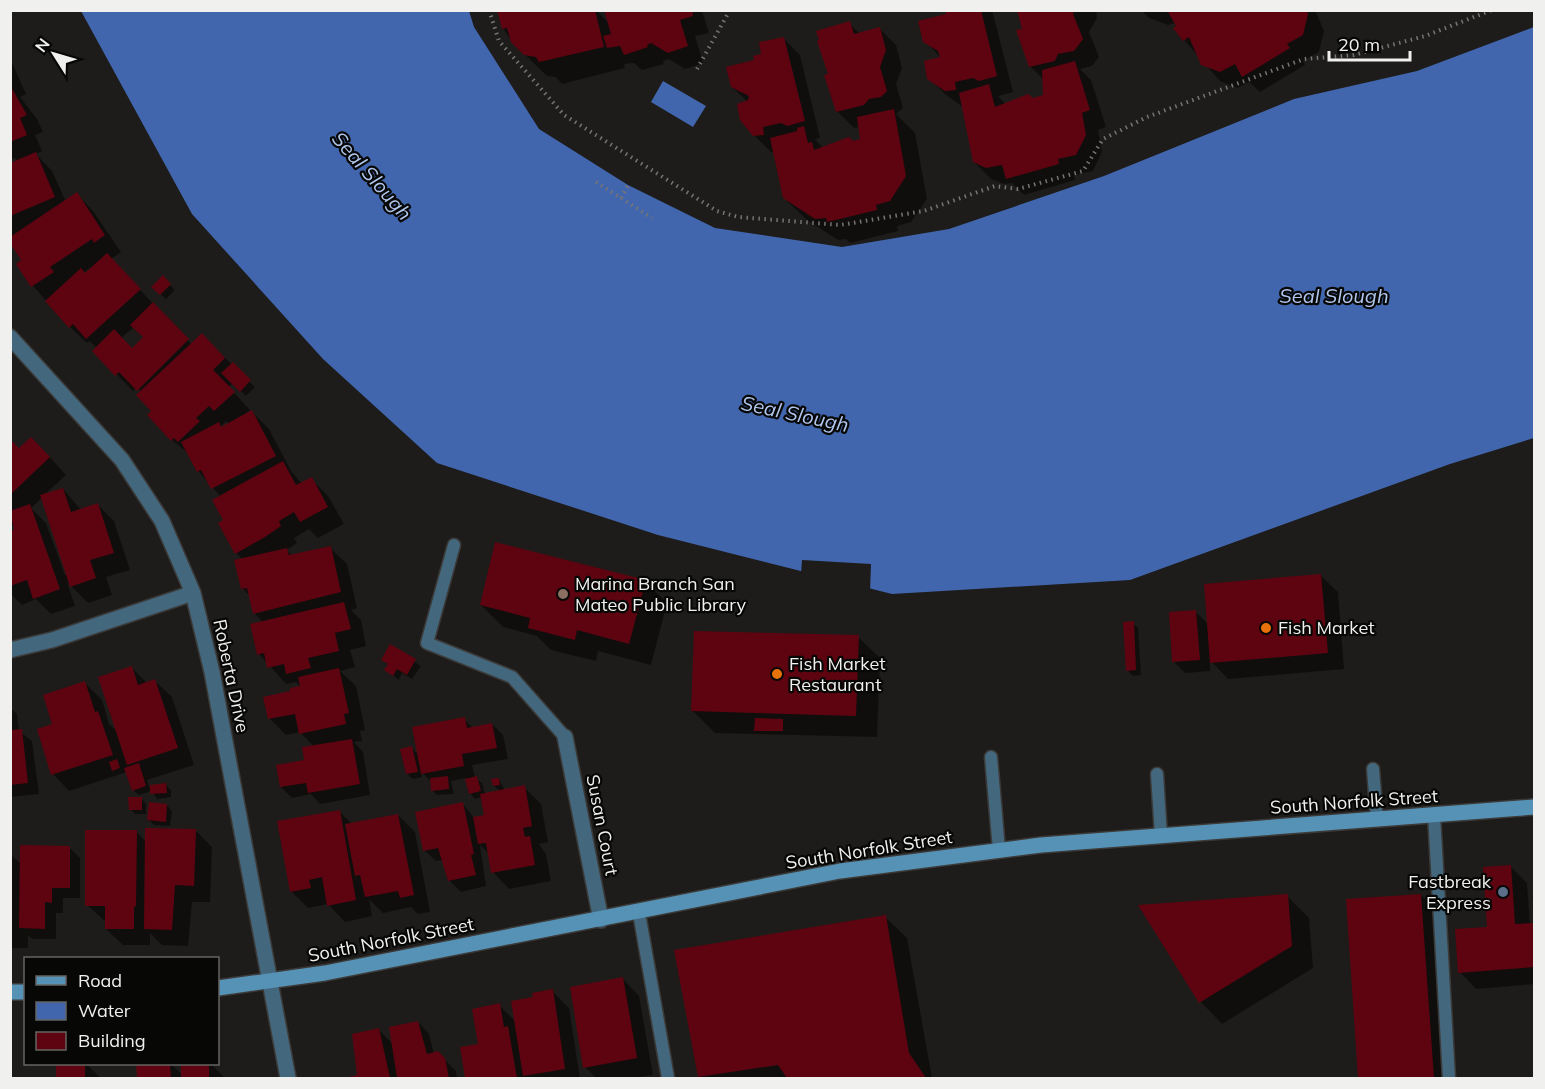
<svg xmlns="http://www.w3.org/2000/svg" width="1545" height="1089" font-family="Mulish,sans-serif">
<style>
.water{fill:#4266ad}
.pier{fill:#1d1c1a}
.shadow{fill:#0007;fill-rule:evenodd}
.building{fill:#5e0410}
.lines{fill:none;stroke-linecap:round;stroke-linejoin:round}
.service-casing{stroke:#3b3a38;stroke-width:15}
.minor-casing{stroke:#3b3a38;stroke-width:18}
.secondary-casing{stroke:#3b3a38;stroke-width:18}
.path{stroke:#767573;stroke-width:4;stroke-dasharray:1.5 4.5;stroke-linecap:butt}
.service{stroke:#43677d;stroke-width:12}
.minor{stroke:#43677d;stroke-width:15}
.secondary{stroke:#5692b5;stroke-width:15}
.education-dot{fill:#8d6e63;stroke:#070706;stroke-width:2}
.food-dot{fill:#e8710a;stroke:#070706;stroke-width:2}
.service-dot{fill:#5c6f8a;stroke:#070706;stroke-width:2}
.labels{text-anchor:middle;stroke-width:4.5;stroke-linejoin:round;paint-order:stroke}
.poi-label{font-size:18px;fill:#f0f0ee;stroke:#070706;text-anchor:start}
.street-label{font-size:18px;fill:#f0f0ee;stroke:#070706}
.water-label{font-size:20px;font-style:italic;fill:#b0c6ed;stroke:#070706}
</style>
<rect width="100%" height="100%" fill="#1d1c1a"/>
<path class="water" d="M81 11H469L474 27 539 129 628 185 715 228 842 247 949 229 1104 176 1294 99 1417 71 1534 27V438L1450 464 1130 580 892 594 658 535 437 463 323 359 192 214Z
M663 81 706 106 693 127 651 102Z"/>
<path class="pier" d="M802 560 871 564 870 592 801 574Z"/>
<path class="shadow" d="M499 10H596L609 23 605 10H702L709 33 695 36 703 63 685 69 669 59 663 61 664 64 642 70 634 63 624 64 625 68 562 84 556 77 547 76 512 42 503 28Z
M952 10H992L1013 92 998 96 1006 105 1045 97 1044 80 1030 66 1019 10H1096L1097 18 1089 32 1099 57 1092 66 1080 69 1091 80 1106 127 1098 130 1102 152 1093 171 1074 175 1075 180 1024 195 1012 183 1004 184 991 179 974 162 963 107 946 95 929 78 941 58 925 41Z
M1141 10H1315L1324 31 1319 52 1303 61 1305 65 1260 92 1249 82 1237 88 1220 81 1184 40 1175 23 1168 25 1149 18Z
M849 23 860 34 880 29 896 45 902 68 896 84 903 108 896 114 915 133 927 199 911 222 897 226 898 231 850 243 846 239 838 240 807 220 784 198 774 152H771L754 135 748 102 732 87 756 61 783 38 800 55 820 138 815 139 823 148 862 140 860 127 854 128 837 111 830 75Z
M10 58 26 94 20 97 37 119 43 132 35 135 42 151 36 154 52 171 66 202 77 194 93 211 121 252 111 259 192 345 219 352 255 387 246 396 233 383 229 387 250 410 245 414 252 412 269 429 291 471 302 484 311 479 328 496 344 524 318 538 309 529 294 538 297 543 287 550 293 556 330 548 347 564 357 608 351 610 361 620 366 646 350 650 355 667 340 671 356 686 365 730 360 731 362 741 354 742 363 752 370 795 320 804 311 794 292 798 281 787 305 761 314 747 300 732 286 735 269 718 292 692 301 687 296 682 286 684 259 654 263 622 254 613 250 596 242 588 243 560 236 553 225 520 221 497 198 471 190 455 172 440 141 392 137 388 133 391 94 351 97 348 90 341 87 343 70 327 33 286 18 264 24 260 10 241V165L18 162 15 158 10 160ZM91 267 85 275 83 273ZM134 327 145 337 132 350 121 338ZM226 421 229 424 219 428Z
M163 278 175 290 166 299 153 287Z
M10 441 19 450 48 455 66 475 44 495 63 489 81 510 98 505 114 521 130 570 106 577 112 595 88 603 67 582 75 606 51 614 36 599 22 605 10 593V533L16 531 14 524 10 527ZM43 497 67 574 65 575 46 523 31 508Z
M1321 576 1338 592 1344 669 1228 679 1210 660V671L1185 673 1174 662 1196 612 1209 625Z
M645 581 667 603 651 665 598 651 596 661 551 650 537 636 503 627 481 605Z
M1133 623 1138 628 1141 675 1133 676 1127 670Z
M858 637 880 658 877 737 715 733 693 711Z
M391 646 421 666 412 679 402 673 399 680 386 670 389 666 383 660Z
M132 668 147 683 155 681 172 697 194 765 147 780 149 787 166 785 171 790V797L157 799 152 791 139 795 133 790 127 772 69 791 53 774 54 725 85 683 102 700 109 724 118 732Z
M10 708 17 714 19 731 32 741 39 794 10 797Z
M464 719 473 728 492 724 503 735 508 759 472 765 475 778 482 783 485 794 500 791 494 786 499 779 505 791 524 787 541 804 548 842 539 844 546 854 551 881 509 889 493 872 489 854 480 845 486 886 461 892 449 880 443 860 436 861 424 850 463 804 475 819 485 817 482 797 475 799 470 793 466 778 451 781 454 794 437 795 432 790 431 782 421 771 422 777 413 779 407 774 411 748 419 755Z
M141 798 146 804V814H135L130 809Z
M167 805 172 811 170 826 154 825 149 820Z
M340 812 352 824 398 815 415 832 430 912 418 914 411 907 383 913 369 899 372 916 345 922 328 904 308 908 292 892Z
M195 830 212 847 210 902H192L188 946 162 945 150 933V945H123L106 929V922L87 905 136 831 146 842Z
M69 847 80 858V898H63V913H56V939H32L28 935V948H10V854L21 864Z
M1510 866 1527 883 1530 925H1534V984L1476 989 1460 972 1489 928Z
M1421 895 1443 917 1453 1078H1359L1348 900Z
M1287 896 1309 918 1313 968 1222 1024 1201 1002 1140 906Z
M885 917 907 938 932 1078H702L699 1076Z
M623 979 639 996 653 1075 632 1078H596L585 1067Z
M552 991 569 1008 580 1078H466L461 1048 480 1045 499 1005 515 1021 534 998Z
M418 1022 429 1034 434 1054 438 1053 456 1071 457 1078H346L359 1076 379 1030 393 1044Z
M58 1064H86L101 1078H58Z
M137 1064H171L183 1075 182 1064H211L225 1078H138Z"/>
<path class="building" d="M497 10H595L604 47 539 62 536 57 524 55 511 42 507 28 502 29Z
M604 10H692L693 16 680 20 688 46 668 53 651 43 647 45 648 47 624 55 620 46 607 48 603 36 611 34Z
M945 10H981L997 76 979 81 973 78 955 82 956 90 945 91 927 79 924 61 940 57 938 51 923 42 918 21 946 14Z
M1017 10H1075L1073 14 1083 39 1074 51 1058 54 1055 61 1029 67 1016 30 1022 29Z
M1167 10H1307L1308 14 1303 35 1287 44 1290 48 1242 77 1235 64 1220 72 1201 65 1189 37 1183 41 1173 28 1176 26Z
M850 21 854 34 880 27 886 50 880 67 887 91 881 97 869 99 864 105 836 112 824 75 828 74 817 41 819 40 816 31Z
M784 37 805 121 787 126 781 123 763 127 764 135 753 136 740 120 737 104 748 100 749 96 731 87 726 67 754 60 753 56 761 54 759 42Z
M1075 61 1090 110 1082 113 1086 135 1076 155 1058 159 1059 164 1006 179 1002 165 986 168 973 162 959 93 989 84 995 107 1028 94 1033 98 1043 95 1042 70Z
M10 85 27 115 20 118 27 135 10 142Z
M894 109 906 176 890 201 876 205 877 210 827 222 826 218 815 219 783 198 770 138 797 131V128L804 126 808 143 812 142 814 150 849 137 853 141 860 139 857 117Z
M36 152 55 197 10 216V163Z
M77 192 105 235 94 243 92 239 50 267 54 272 31 287 16 264 21 260 10 243V237Z
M107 253 141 289 86 339 73 324 69 328 45 301 81 268 85 273Z
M163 275 171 284 160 295 151 287Z
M153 302 189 339 137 391 119 372 115 376 92 351 114 329 132 348 143 337 130 325Z
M202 333 225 358 213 370 235 392 214 411 209 406 196 418 200 421 178 442 174 438 171 441 147 415 151 411 136 395Z
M233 362 251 380 240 392 221 373Z
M252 410 276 456 211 489 201 470 197 472 181 442 219 422 221 427Z
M31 437 50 457 10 495V439L19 448Z
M283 461 296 485 312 477 328 507 300 522 294 512 279 521 281 526 265 537 235 554 218 523 223 520 212 500Z
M63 488 71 512 98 503 114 553 90 560 96 578 70 587 40 495Z
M30 504 60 589 33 599 27 580 10 586V531L14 530 10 511Z
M495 542 646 580 629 644 577 630 575 640 528 628 530 618 480 605Z
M331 546 341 592 253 614 247 588 241 589 234 560 287 548 289 555Z
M1321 574 1328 653 1210 663 1204 584Z
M344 602 351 629 335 633 339 651 308 658 311 668 286 674 284 664 267 668 264 653 257 655 250 624Z
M1196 610 1200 660 1172 662 1169 612Z
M1134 621 1136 670 1126 671 1123 622Z
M694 631 859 635 856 716 691 711Z
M390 644 416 659 407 675 397 669 393 676 384 670 388 664 381 660Z
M132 666 138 685 155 679 178 748 127 765 98 677Z
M339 668 349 713 344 714 346 724 299 734 295 714 268 719 263 697 290 691V688L300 686 298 677Z
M85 681 95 712 98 711 113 755 51 775 37 729 52 724 43 695Z
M465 717 467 728 492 723 497 748 462 754 464 766 421 774 412 727Z
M755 718 783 719V731H754Z
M22 729 28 783 10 785V730Z
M352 739 360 784 308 793 306 783 280 787 276 765 304 760 302 747Z
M412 746 418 772 406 774 400 749Z
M117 759 120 768 112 771 109 762Z
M139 763 146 786 132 791 124 768Z
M448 776 449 789 431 791 430 778Z
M477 776 481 791 469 794 465 779Z
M499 778 500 785 493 786 491 779Z
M166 783 167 793 150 794V785Z
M525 785 532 826 523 828 525 837 530 836 535 865 491 873 486 843 478 844 473 817 484 815 480 794Z
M128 797H142V810H129Z
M149 802 167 804 166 822 147 820Z
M463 802 474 854 471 855 476 875 448 881 438 848 423 851 415 812Z
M340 810 356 900 327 906 322 877 309 880 311 888 290 892 277 821Z
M398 814 414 895 400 898 398 891 365 897 360 875 355 876 345 824Z
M145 828 196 829 194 886 175 885 172 930 144 929Z
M85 830H137L136 906 134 907V929H105V906H85Z
M20 845 70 846V888H52V903L45 902V929L19 928Z
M1511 865 1515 924 1534 923V967L1458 973 1455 929 1487 927 1483 867Z
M1288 894 1292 946 1199 1003 1138 905Z
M1421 894 1434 1078H1358L1346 899Z
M886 915 909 1053 926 1078H787L778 1065 698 1077 674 950Z
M623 977 637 1058 583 1068 570 987Z
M553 989 565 1069 523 1076 511 1001 533 997 532 993Z
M500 1003 504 1027 508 1026 517 1078H465L460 1047 478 1044 472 1009Z
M418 1021 427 1054 438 1051 445 1058 449 1078H397L389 1027Z
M379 1028 390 1078H344L357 1075 352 1034Z
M56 1064H85V1078H56Z
M136 1064H170L171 1078H137Z
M181 1064H209V1078H181Z"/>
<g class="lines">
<g class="service-casing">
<path id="service" d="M454 545 427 643 512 677 565 737
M991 757 999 850
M1373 769 1377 820
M1157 774 1161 836
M1434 815 1449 1078
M639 913 668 1078"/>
</g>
<g class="minor-casing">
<path id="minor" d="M10 337 122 460 162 521 193 593 212 672 288 1078
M10 650 52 640 193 593
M565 737 601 920"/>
</g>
<g class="secondary-casing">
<path id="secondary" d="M218 988 325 973 840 871 1041 845 1534 807
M10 992H26"/>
</g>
<path class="path" d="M489 10 499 41 564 115 717 211 738 217 840 225 924 211 995 186 1018 189 1083 171 1103 139 1147 117 1304 59 1354 55 1425 36 1492 10
M697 69 730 10
M596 182 652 218
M621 198 628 185"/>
<use href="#service" class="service"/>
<use href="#minor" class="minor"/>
<use href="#secondary" class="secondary"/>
</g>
<circle class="education-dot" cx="563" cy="594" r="6"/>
<g class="food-dot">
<circle cx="1266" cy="628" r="6"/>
<circle cx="777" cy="674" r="6"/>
</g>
<circle class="service-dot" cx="1503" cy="892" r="6"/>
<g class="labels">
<g class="poi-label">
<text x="575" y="590">Marina Branch San<tspan x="575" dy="21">Mateo Public Library</tspan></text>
<text x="1278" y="634">Fish Market</text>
<text x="789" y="670">Fish Market<tspan x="789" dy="21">Restaurant</tspan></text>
<text x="1491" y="888" text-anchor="end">Fastbreak<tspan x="1491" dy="21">Express</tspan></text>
</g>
<g class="street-label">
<text transform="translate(231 676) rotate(78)" y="6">Roberta Drive</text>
<text transform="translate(1354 802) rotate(-4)" y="6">South Norfolk Street</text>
<text transform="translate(602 825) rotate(79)" y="6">Susan Court</text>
<text transform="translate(869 850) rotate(-9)" y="6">South Norfolk Street</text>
<text transform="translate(391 940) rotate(-11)" y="6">South Norfolk Street</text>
</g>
<g class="water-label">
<text transform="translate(372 176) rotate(49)" y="7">Seal Slough</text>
<text x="1334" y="303">Seal Slough</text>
<text transform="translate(795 414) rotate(12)" y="7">Seal Slough</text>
</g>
</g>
<rect width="1545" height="1089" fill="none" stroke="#f0f0ee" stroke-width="24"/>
<rect x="24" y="957" width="195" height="108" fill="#070706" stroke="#646463" stroke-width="1.5"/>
<rect x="36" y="976" width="30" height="9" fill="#5692b5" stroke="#646463" stroke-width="1.5"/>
<text x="78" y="987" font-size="18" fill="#f0f0ee">Road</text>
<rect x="36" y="1002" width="30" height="18" fill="#4266ad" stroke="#646463" stroke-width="1.5"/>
<text x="78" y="1017" font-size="18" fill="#f0f0ee">Water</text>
<rect x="36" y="1032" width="30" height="18" fill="#5e0410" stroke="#646463" stroke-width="1.5"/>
<text x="78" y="1047" font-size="18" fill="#f0f0ee">Building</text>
<g transform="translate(54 54) rotate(307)" stroke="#070706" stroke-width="4.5" paint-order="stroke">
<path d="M0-4.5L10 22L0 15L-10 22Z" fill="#f0f0ee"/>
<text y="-9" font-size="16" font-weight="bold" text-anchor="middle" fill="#f0f0ee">N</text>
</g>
<path d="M1329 51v9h81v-9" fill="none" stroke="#f0f0ee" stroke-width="3"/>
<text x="1338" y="51" font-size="18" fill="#f0f0ee" stroke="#070706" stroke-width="4.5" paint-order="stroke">20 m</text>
</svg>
